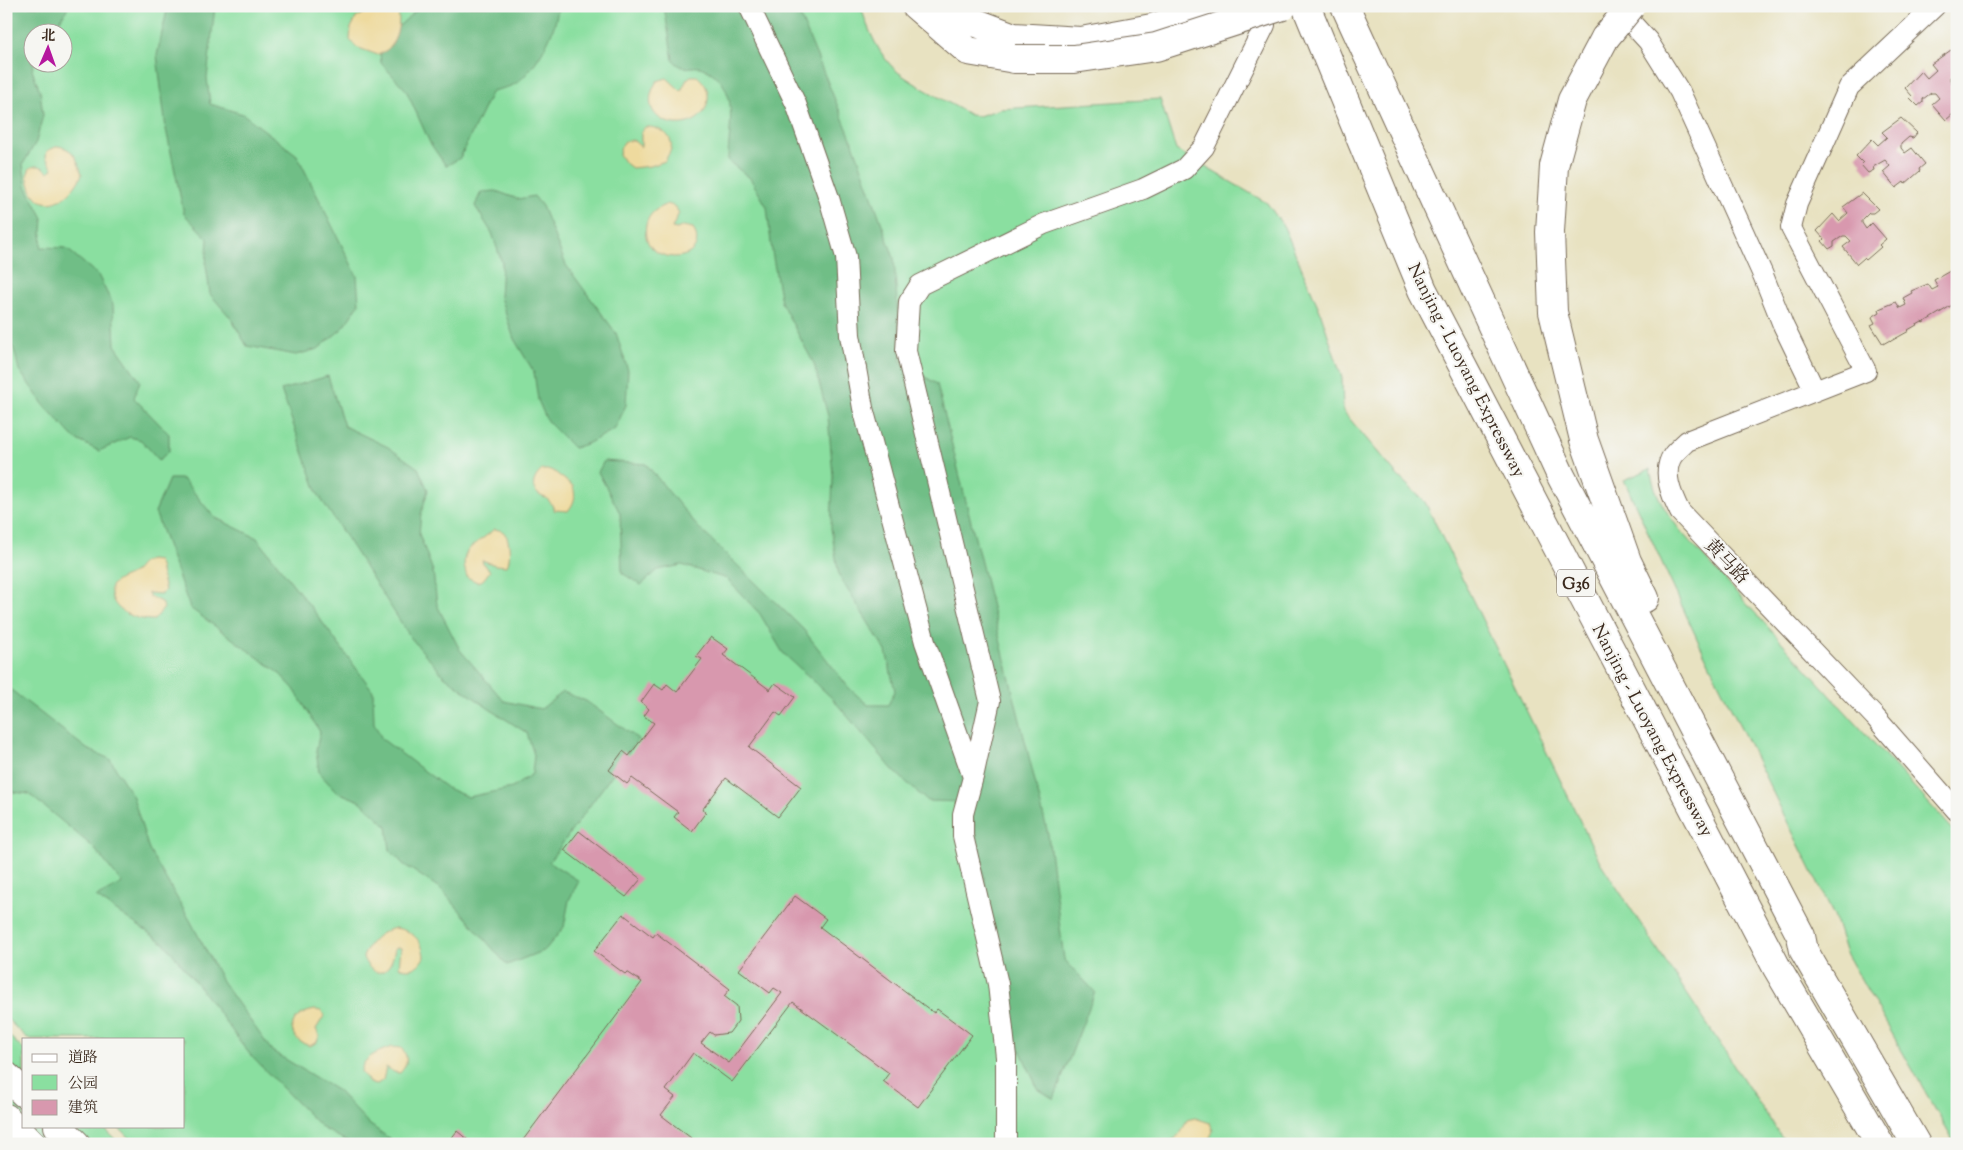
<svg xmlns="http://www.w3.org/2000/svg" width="1963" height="1150" font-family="'Sorts Mill Goudy','Noto Serif SC',serif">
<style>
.green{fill:#8adfa0;stroke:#62845f;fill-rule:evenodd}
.forest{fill:#6fbe86;stroke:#557452}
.sand{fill:#eeda9e;stroke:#94825e}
.building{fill:#d898ae}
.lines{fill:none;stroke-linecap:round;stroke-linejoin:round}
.minor-casing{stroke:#786a57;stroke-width:22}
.primary-casing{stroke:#786a57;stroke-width:30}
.motorway-casing{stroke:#786a57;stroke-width:30}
.minor{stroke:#fff;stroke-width:20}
.primary{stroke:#fff;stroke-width:28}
.motorway{stroke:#fff;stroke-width:28}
.motorway-bridge-casing{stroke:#786a57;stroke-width:30;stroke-linecap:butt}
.motorway-bridge{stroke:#fff;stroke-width:28}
.labels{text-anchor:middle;stroke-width:4.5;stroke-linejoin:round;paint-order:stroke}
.shield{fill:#f6f6f2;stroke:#73675e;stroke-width:1}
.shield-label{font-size:16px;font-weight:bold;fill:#3b2a1e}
.street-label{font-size:18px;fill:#3b2a1e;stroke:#f6f6f2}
</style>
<rect width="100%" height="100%" fill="#f6f6f2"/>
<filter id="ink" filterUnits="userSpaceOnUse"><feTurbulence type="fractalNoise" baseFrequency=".02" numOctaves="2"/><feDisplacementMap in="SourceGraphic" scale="10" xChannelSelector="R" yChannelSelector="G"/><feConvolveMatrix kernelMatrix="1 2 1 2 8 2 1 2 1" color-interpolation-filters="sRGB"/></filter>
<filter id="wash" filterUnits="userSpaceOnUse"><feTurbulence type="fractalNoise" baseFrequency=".0096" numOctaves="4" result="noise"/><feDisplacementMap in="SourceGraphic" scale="20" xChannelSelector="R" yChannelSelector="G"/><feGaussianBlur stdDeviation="1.12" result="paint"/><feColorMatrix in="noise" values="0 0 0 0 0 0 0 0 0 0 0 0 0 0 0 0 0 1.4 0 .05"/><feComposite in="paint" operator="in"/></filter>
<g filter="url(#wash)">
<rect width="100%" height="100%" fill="#e8e2c1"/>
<path class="green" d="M6 6H861C867 29 880 58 899 73 921 89 947 101 970 115L979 116 1000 109 1160 99 1176 150 1267 203 1284 227 1320 311 1342 378 1343 411 1397 475 1425 502 1600 862 1786 1144H135L117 1126H184V1039H28L6 1018ZM32 32H62V62H32Z
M1650 469C1655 497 1666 512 1683 534L1957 834V1144H1955L1845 951 1834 916 1699 643 1624 480Z
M6 1033 24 1050V1126H102L120 1144H6Z"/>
<path class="forest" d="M6 6H69L59 22 44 28 43 32H32V62L34 63 32 70 40 91 43 115 36 142 23 164 26 186 43 218 41 247 66 248 98 275 113 305 115 345 140 381 134 398 169 434V451L159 460 141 440 130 437 99 451 75 439 43 404 19 370 14 349 6 339Z
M168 6H215L207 78 210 104 243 114 297 155 357 276 359 304 343 328 318 349 296 355 247 346 230 317 210 294 206 265 208 239 184 214 166 129 157 55Z
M421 6H558C557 31 537 66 518 82 512 87 500 89 492 91L460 158 446 166 430 143 406 90 381 63 379 44Z
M664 6H796L853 143 894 258 901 362 937 384 1048 834 1064 959 1095 992 1054 1099 1038 1089 1014 1037 970 802 927 801 894 771 832 698 783 653 760 614 727 579 682 565 658 570 641 585 622 573 620 513 598 472 604 461 646 464 697 526 803 629 849 688 868 705H888L895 691 886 651 839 576 831 528 833 476 828 416 814 364 781 302 772 252 767 207 750 178 728 161C728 128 742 87 705 69 695 64 691 69 683 67 679 66 675 62 673 60Z
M496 191 518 199 534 196 542 206 566 265 616 333 628 370 626 405 615 429 589 443 574 448 547 421 538 400 534 372 514 339 500 297 502 263 492 233 475 206 481 192Z
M328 376 344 426 388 447 418 468 428 490 421 514 419 534 433 571 437 605 460 650 504 701 541 709 563 692 586 701 638 739 549 862 579 881 569 900 564 927 545 950 507 965 441 889 403 864 390 850 387 826 360 801 337 792 319 773 316 750 320 732 294 689 278 672 190 608 155 512 169 479H183L214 517 257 538 317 615 373 691 374 723 382 739 447 788 468 797 512 788 532 774 534 755 527 733 488 708 444 676 411 638 318 494 281 390Z
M6 686 87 749 110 759 133 797 149 850 191 922 222 981 272 1051 338 1091 369 1124 390 1139V1144H352L322 1128 251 1056 201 989 165 944 96 897 122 883 93 847 29 794 6 791Z"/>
<path class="sand" d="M369 6H396C402 18 398 39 388 49 386 51 381 53 378 55L356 47 350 40 351 28 356 18 366 12Z
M691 76H697C704 82 709 89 708 99 704 141 628 127 657 81L667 78 681 91 687 79Z
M645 127C657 126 674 134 671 149 670 152 667 157 665 161L651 166 632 168 624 162 619 154 621 147 624 142 633 140 641 147V132Z
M58 146C75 149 77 160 82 174 76 190 53 214 36 197 30 192 29 182 27 175L30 168C38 164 42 166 48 172L53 169 46 157 47 151Z
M668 204 675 207 679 213 672 228 677 229 683 226 693 228C714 266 638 268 646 225 648 214 658 207 668 204Z
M542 470H552L573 486C576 497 575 502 568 511L554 510C553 507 551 502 548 500 546 497 544 498 541 496 529 489 533 478 542 470Z
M494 529C498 530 503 530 505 534 510 539 511 559 507 566L495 565 482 560 483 563 490 571 483 580 477 582 467 577C457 546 476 547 494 529Z
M150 560 158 561C162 569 162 581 165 590L162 594 148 593 149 596 161 602 164 608 154 620C134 620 108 610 111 586 120 577 125 578 133 573 140 568 140 562 150 560Z
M395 928C411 930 423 940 424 957 419 967 410 972 399 967L401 948 398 947 395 948C394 954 392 963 387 968 377 979 366 966 363 957 369 942 379 932 395 928Z
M315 1010 322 1011 324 1016 316 1029 319 1036 317 1042 310 1046C299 1042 294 1039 292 1028 294 1016 304 1012 315 1010Z
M392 1047 401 1048C409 1057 408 1064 400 1073L394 1072 386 1067 383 1080 377 1084 370 1083 361 1072C362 1057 380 1051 392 1047Z
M1195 1118 1210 1123 1213 1131 1207 1144H1147C1158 1136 1169 1145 1177 1137 1182 1134 1184 1125 1187 1120Z"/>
<g id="blocks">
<path class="building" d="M1951 50 1957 57V71L1950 77V80L1954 86 1957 84V115L1955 116 1953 114 1946 120 1932 104 1939 98 1935 93H1931L1923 99V102L1918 106 1910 98 1912 96 1905 88 1921 71 1927 78 1936 70 1931 64Z
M1901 118 1917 133 1913 138 1909 137 1901 144V148L1905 153 1912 148 1925 164 1919 169 1920 171 1905 184 1904 182 1896 188 1883 172 1890 166 1885 160 1873 167 1874 170 1868 173 1861 165 1863 163 1856 156 1872 139 1878 145 1887 137 1882 132Z
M1862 193 1878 209 1873 213H1869L1862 220V223L1866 229 1872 223 1886 239 1879 245 1881 247 1866 260 1864 258 1857 264 1843 247 1851 241 1846 236H1843L1834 242V246L1829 249 1822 241 1824 239 1817 231 1833 214 1839 221 1848 213 1843 207Z
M1957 267V304H1954L1923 323 1922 322 1908 330 1909 331 1891 341 1890 340 1883 344 1871 325 1875 323 1872 317 1880 312 1879 309 1896 302 1900 308 1906 305 1903 298 1912 293 1911 291 1928 284 1932 290 1938 287 1934 280Z
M711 637 728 649 723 655 770 690 775 683 795 697 781 716 775 712 749 747 801 787 778 817 726 778 702 810 706 812 692 831 674 817 678 812 632 778 627 784 609 770 623 751 629 756 654 723 644 716 649 709 641 702 654 684 663 690 667 684 677 692 702 659 696 656Z
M579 831 641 879 626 897 564 850Z
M795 896 826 919 820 927 934 1013 937 1009 972 1035 918 1107 883 1081 889 1073 793 1002 732 1082 693 1053 666 1090 675 1097 661 1115 695 1141 693 1144H520L642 982 627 972 625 974 594 951 623 914 653 937 656 933 730 989 724 996 737 1006 738 1021 729 1033 714 1035 710 1032 701 1043 729 1063 782 993 774 988 770 993 739 970Z
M457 1131 473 1144H447Z"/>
</g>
</g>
<g filter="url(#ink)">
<use href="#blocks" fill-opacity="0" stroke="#786a57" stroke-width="1"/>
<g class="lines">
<g class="minor-casing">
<path id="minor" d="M749 6 796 104 829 198 846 257 850 335 863 408 925 642 973 777 963 814V836L998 984 1006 1057V1144
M1616 6 1648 41 1680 92 1763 275 1783 325 1815 391
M1935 6 1849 87 1797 204 1791 228 1866 371 1687 441C1683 445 1677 450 1673 455 1661 472 1672 496 1680 512L1875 717 1957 811
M973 777 990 701 906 351 909 302 920 285 1044 224 1143 189 1184 169 1204 147 1265 25"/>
</g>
<g class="primary-casing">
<path id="primary" d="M6 1076 24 1093
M6 1118 32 1144
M58 1126 76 1144"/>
</g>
<g class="motorway-casing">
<path id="motorway" d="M916 6 968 51 1015 59
M946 6 953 14 1014 37 1081 41 1152 28 1218 6
M1306 6 1423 290 1777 968 1880 1144
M1345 6 1561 476 1801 936 1804 951 1916 1144
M1605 38 1572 100 1554 166 1550 232 1553 312 1584 440 1627 561 1645 598"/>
</g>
<use href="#minor" class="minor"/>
<use href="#primary" class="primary"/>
<use href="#motorway" class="motorway"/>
<g class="motorway-bridge-casing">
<path id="motorway-bridge" d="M1605 38 1631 6
M1015 59H1074L1156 47 1283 6"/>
</g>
<use href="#motorway-bridge" class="motorway-bridge"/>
</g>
</g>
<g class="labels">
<rect class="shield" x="1557" y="569.5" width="38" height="27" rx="4"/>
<g class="shield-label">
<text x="1576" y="589">G36</text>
</g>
<g class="street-label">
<text transform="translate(1467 370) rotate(63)" y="6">Nanjing - Luoyang Expressway</text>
<text transform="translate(1727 561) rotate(46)" y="6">黄马路</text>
<text transform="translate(1653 730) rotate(62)" y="6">Nanjing - Luoyang Expressway</text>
</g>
</g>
<rect width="1963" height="1150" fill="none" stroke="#f6f6f2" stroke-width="25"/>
<rect x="22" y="1038" width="162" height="90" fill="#f6f6f2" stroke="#aba49d"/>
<rect x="32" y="1054" width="25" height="8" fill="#ffffff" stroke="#aba49d"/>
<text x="68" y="1062" font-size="15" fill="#3b2a1e">道路</text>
<rect x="32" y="1075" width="25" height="15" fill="#8adfa0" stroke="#aba49d"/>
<text x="68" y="1088" font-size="15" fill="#3b2a1e">公园</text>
<rect x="32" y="1100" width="25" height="15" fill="#d898ae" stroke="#aba49d"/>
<text x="68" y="1112" font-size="15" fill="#3b2a1e">建筑</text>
<g transform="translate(48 48) rotate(2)"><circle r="24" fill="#f6f6f2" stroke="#aba49d"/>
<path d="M0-4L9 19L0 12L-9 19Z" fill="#b5179e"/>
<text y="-8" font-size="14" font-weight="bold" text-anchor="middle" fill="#3b2a1e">北</text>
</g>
</svg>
